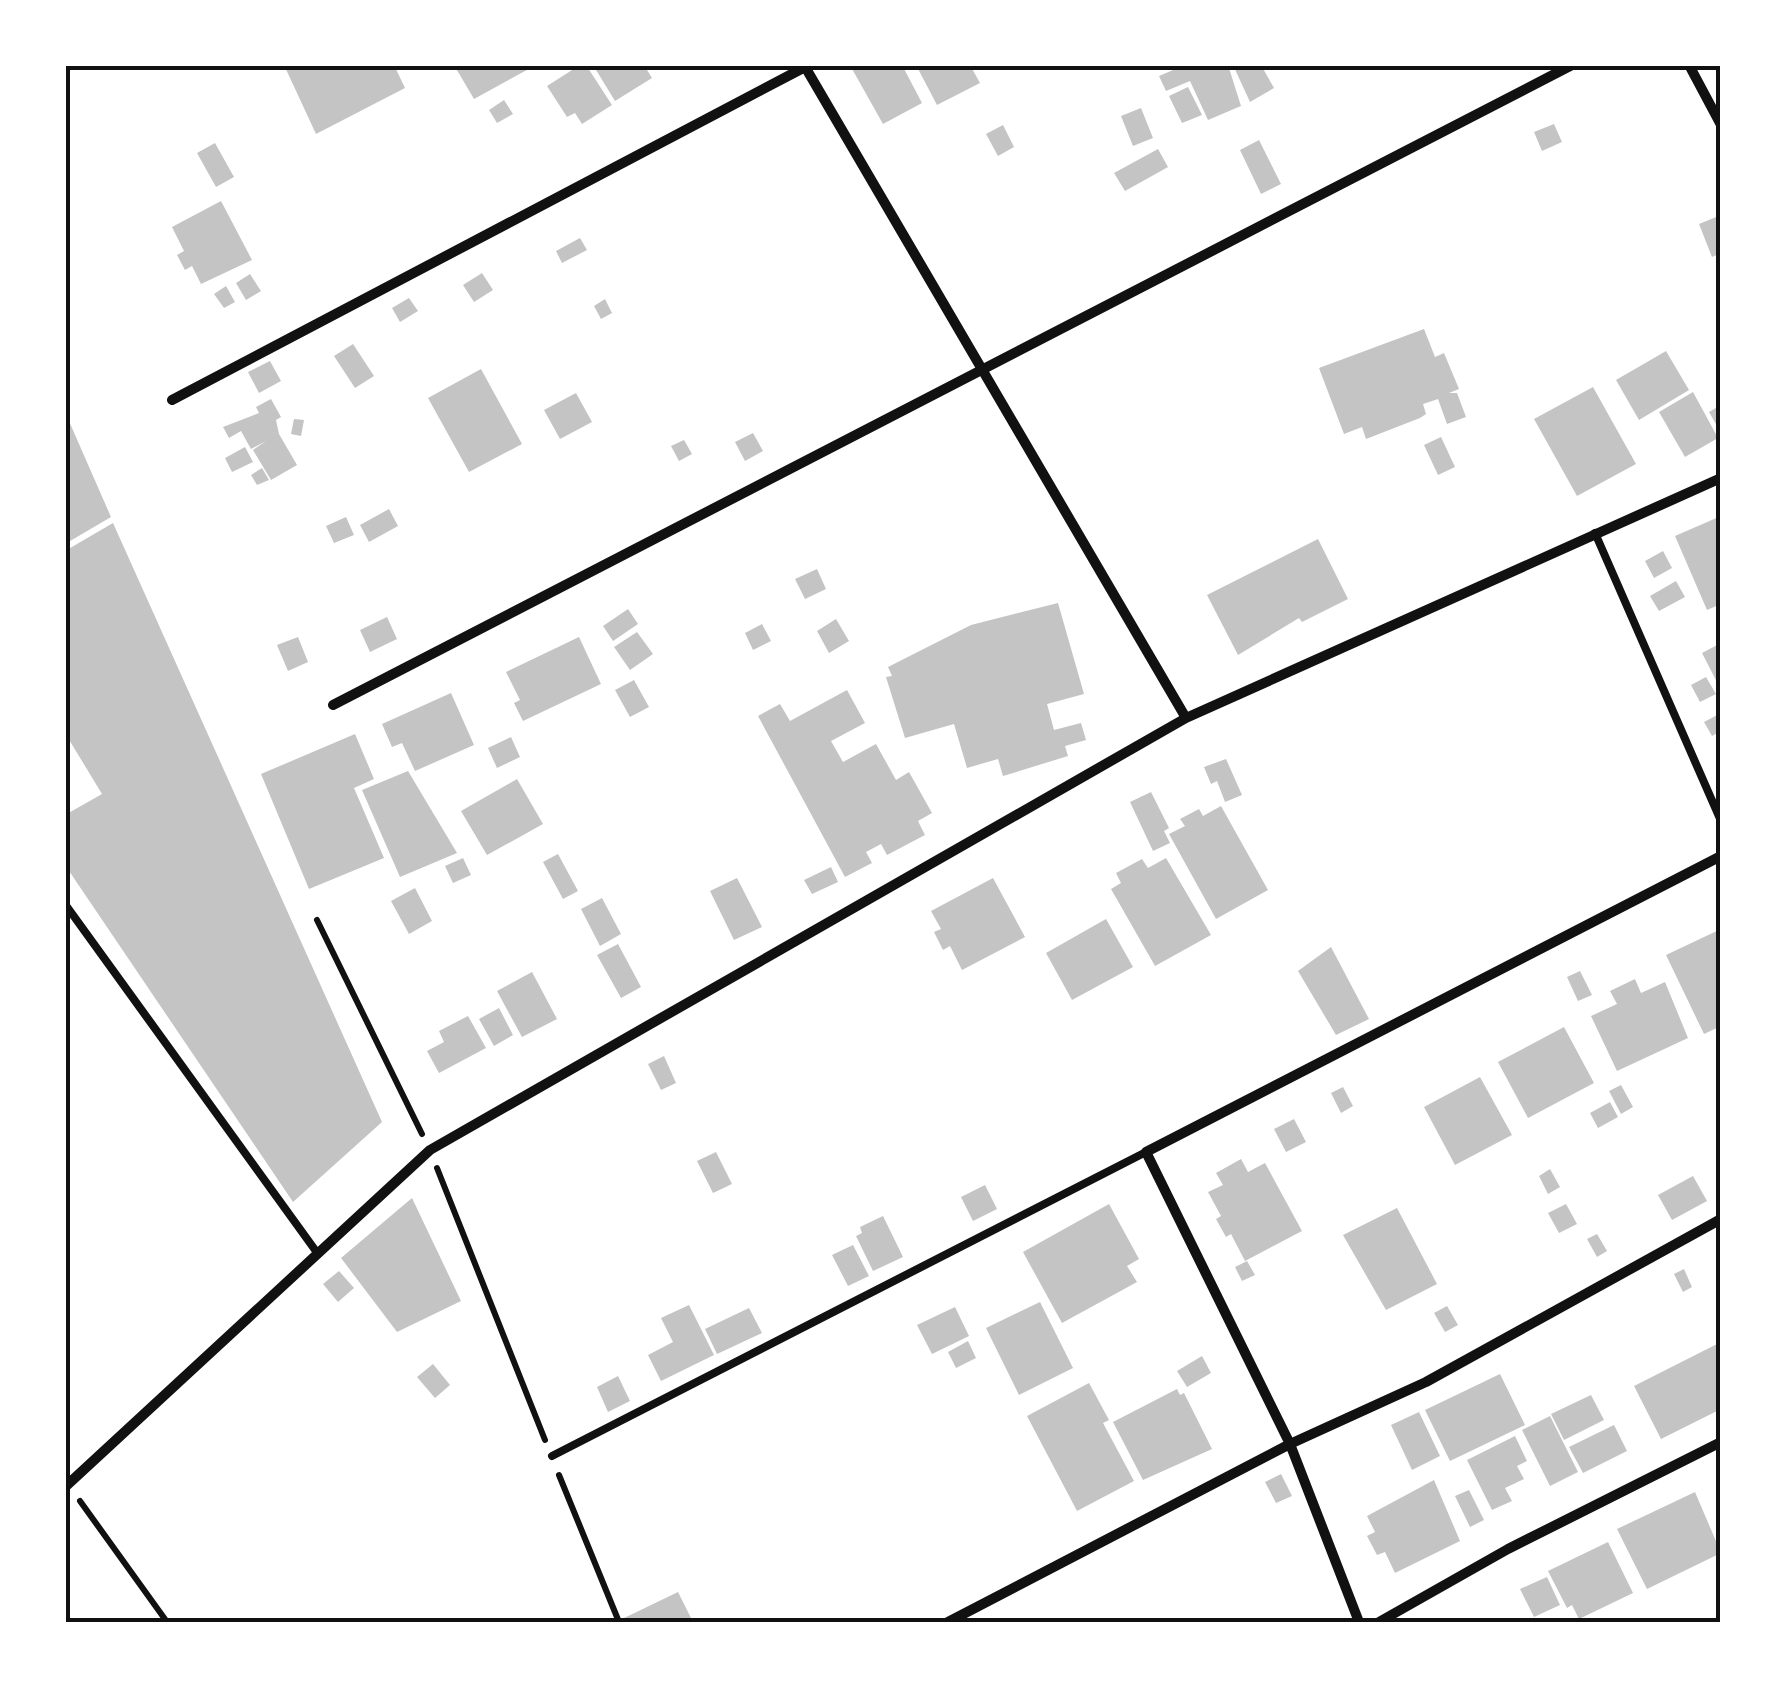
<svg xmlns="http://www.w3.org/2000/svg" width="1786" height="1687" font-family="Poppins,sans-serif">
<style>
.building{fill:#c4c4c4}
.lines{fill:none;stroke-linecap:round;stroke-linejoin:round}
.path{stroke:#111;stroke-width:6}
.service{stroke:#111;stroke-width:8}
.minor{stroke:#111;stroke-width:10}
.neatline{fill:none;stroke:#111;stroke-width:4}
</style>
<rect width="100%" height="100%" fill="#fff"/>
<path class="building" d="M284 65H394L405 88 316 134Z
M454 65H536L474 99Z
M580 65H586L612 105 582 124 575 113 567 117 547 86Z
M593 65H644L652 78 615 101Z
M902 65 922 103 883 124 851 67Z
M916 65H970L980 83 937 105Z
M1185 65H1228L1241 106 1208 120 1190 81 1166 91 1159 76Z
M1233 65H1261L1274 88 1250 102Z
M1188 87 1202 115 1182 123 1169 96Z
M504 100 513 114 497 123 489 110Z
M1141 108 1153 138 1133 146 1121 116Z
M1554 124 1562 142 1542 151 1534 132Z
M1003 125 1014 147 998 156 986 134Z
M1259 140 1281 184 1261 194 1240 150Z
M215 143 234 177 216 187 197 153Z
M1158 149 1168 167 1125 191 1114 173Z
M221 201 252 260 201 284 192 266 185 270 177 255 184 251 172 227Z
M1721 215V253L1712 257 1699 224Z
M580 238 587 250 562 263 556 251Z
M482 273 493 290 474 302 463 285Z
M250 274 261 291 246 300 236 283Z
M226 286 235 302 224 308 214 294Z
M409 298 418 311 400 322 392 308Z
M605 299 612 313 601 319 594 306Z
M1424 329 1435 357 1444 353 1459 389 1449 393H1457L1466 417 1447 424 1438 399 1423 404 1426 414 1420 418 1366 439 1362 427 1344 434 1319 368Z
M353 344 374 376 355 388 334 356Z
M1666 351 1689 390 1639 420 1616 380Z
M270 361 281 381 259 393 248 372Z
M481 369 522 444 469 472 428 398Z
M1593 387 1636 464 1577 496 1534 419Z
M1693 392 1718 438 1685 457 1659 412Z
M576 393 592 422 560 439 544 410Z
M271 399 281 417 276 420 279 434 297 465 271 480 253 450 266 441 251 449 241 431 229 438 223 427 259 413 256 407Z
M1721 405V433L1709 412Z
M65 412 111 517 65 544Z
M294 419 304 420 301 436 291 434Z
M753 433 763 451 745 461 735 442Z
M1441 437 1455 467 1438 475 1424 445Z
M684 440 692 454 679 461 671 446Z
M245 447 253 462 232 472 225 458Z
M262 468 269 480 257 485 251 475Z
M389 509 398 526 369 542 360 525Z
M1721 516V604L1707 610 1675 536Z
M346 517 354 535 334 543 326 526Z
M113 523 382 1122 293 1202 65 865V815L102 794 65 733V551Z
M1318 539 1348 599 1302 622 1299 618 1238 655 1207 595Z
M1663 551 1672 568 1654 578 1645 561Z
M817 569 826 589 805 599 795 579Z
M1676 581 1685 597 1659 611 1650 596Z
M1058 603 1084 694 1047 704 1054 730 1081 723 1086 740 1065 746 1068 756 1003 776 998 759 967 768 954 724 905 738 886 677 892 676 888 667 971 625Z
M628 609 638 624 613 641 603 626Z
M387 617 397 639 370 652 360 630Z
M836 619 849 641 829 653 817 631Z
M762 624 771 641 753 650 745 633Z
M637 632 653 654 630 670 614 647Z
M298 637 308 662 288 671 277 645Z
M579 637 601 684 523 721 514 703 520 700 506 672Z
M1721 643V690L1702 653Z
M1706 677 1716 694 1700 702 1691 685Z
M634 680 649 707 630 717 615 690Z
M847 690 865 723 831 741 843 762 876 744 896 780 909 772 932 813 918 821 925 835 887 855 881 844 866 852 872 863 845 877 758 716 780 704 790 721Z
M451 693 474 745 415 771 402 743 392 747 382 724Z
M1721 713V731L1712 736 1704 722Z
M355 734 374 779 354 788 384 858 309 889 261 774Z
M511 737 520 757 497 768 488 748Z
M1226 759 1242 795 1225 802 1217 781 1211 784 1204 767Z
M408 771 457 853 400 877 362 790Z
M517 779 543 824 487 855 461 811Z
M1151 792 1169 828 1164 831 1170 843 1153 851 1130 802Z
M1221 806 1268 890 1216 919 1169 834 1185 826 1180 819 1199 809 1203 816Z
M558 854 578 891 563 899 543 862Z
M463 858 471 875 453 883 445 866Z
M1166 858 1211 935 1155 966 1111 889 1121 883 1116 873 1142 859 1148 868Z
M831 867 838 882 812 894 804 880Z
M737 878 762 927 734 940 710 891Z
M993 878 1025 937 962 970 950 946 943 950 934 932 941 929 931 911Z
M415 888 432 921 409 934 391 901Z
M602 898 621 934 600 946 581 909Z
M1106 919 1133 967 1072 1000 1046 953Z
M1721 929V1026L1704 1034 1666 955Z
M618 944 641 987 621 998 597 955Z
M1331 947 1369 1019 1336 1035 1298 971Z
M1580 971 1592 995 1578 1001 1567 977Z
M532 972 557 1019 522 1037 497 991Z
M1635 979 1641 993 1665 982 1688 1038 1617 1071 1591 1016 1617 1004 1610 991Z
M499 1008 513 1035 494 1046 479 1019Z
M468 1016 486 1048 439 1073 427 1051 444 1042 439 1031Z
M1564 1027 1594 1083 1528 1118 1498 1062Z
M664 1056 676 1083 661 1090 648 1064Z
M1480 1077 1512 1135 1455 1165 1424 1107Z
M1621 1085 1633 1107 1621 1114 1609 1091Z
M1343 1087 1353 1106 1341 1113 1331 1093Z
M1610 1102 1618 1117 1598 1128 1590 1113Z
M1294 1119 1306 1142 1286 1152 1274 1129Z
M716 1152 732 1184 713 1193 697 1161Z
M1241 1159 1248 1172 1265 1163 1302 1231 1245 1261 1231 1234 1226 1237 1216 1219 1221 1216 1208 1192 1223 1185 1216 1173Z
M1550 1169 1560 1187 1548 1194 1539 1176Z
M1693 1176 1707 1201 1672 1220 1658 1195Z
M985 1185 997 1209 973 1221 961 1197Z
M412 1198 461 1301 397 1332 341 1258Z
M1109 1204 1139 1259 1127 1266 1137 1282 1062 1323 1023 1252Z
M1566 1204 1577 1224 1559 1233 1548 1213Z
M1397 1208 1437 1284 1386 1310 1343 1235Z
M883 1216 903 1257 873 1271 856 1236 862 1233 860 1227Z
M1597 1234 1607 1251 1597 1257 1587 1239Z
M853 1245 869 1276 848 1286 832 1255Z
M1247 1261 1255 1275 1242 1281 1235 1267Z
M1684 1269 1692 1287 1683 1292 1674 1274Z
M339 1271 354 1288 338 1302 323 1284Z
M1040 1302 1073 1368 1019 1395 986 1328Z
M689 1305 714 1355 661 1381 648 1355 673 1342 661 1318Z
M1447 1306 1458 1325 1445 1332 1434 1313Z
M955 1307 969 1336 932 1354 917 1325Z
M749 1308 762 1333 717 1354 705 1329Z
M968 1341 976 1358 956 1368 948 1352Z
M1721 1342V1409L1661 1439 1634 1386Z
M1202 1356 1211 1373 1187 1387 1177 1371Z
M433 1364 450 1385 435 1398 417 1377Z
M1500 1374 1525 1425 1450 1461 1425 1410Z
M618 1376 630 1401 608 1412 597 1387Z
M1089 1383 1109 1420 1103 1423 1134 1481 1077 1511 1027 1416Z
M1177 1389 1180 1395 1184 1393 1212 1449 1143 1480 1113 1422Z
M1591 1395 1604 1420 1564 1440 1551 1414Z
M1419 1412 1440 1456 1412 1470 1391 1425Z
M1550 1416 1578 1472 1550 1486 1522 1430Z
M1614 1425 1627 1451 1583 1473 1569 1447Z
M1515 1436 1527 1461 1517 1466 1524 1479 1505 1488 1512 1501 1492 1510 1467 1460Z
M1281 1474 1292 1496 1276 1503 1265 1482Z
M1434 1480 1460 1541 1395 1573 1385 1552 1377 1555 1367 1536 1375 1532 1367 1516Z
M1469 1490 1484 1520 1470 1527 1455 1496Z
M1695 1492 1721 1553 1647 1589 1617 1529Z
M1608 1542 1633 1593 1579 1619 1572 1605 1567 1608 1548 1571Z
M1547 1577 1560 1605 1534 1617 1520 1589Z
M678 1592 693 1622H623L622 1619Z"/>
<g class="lines">
<path class="path" d="M317 920 422 1134
M437 1168 545 1440
M559 1475 619 1622
M80 1501 167 1622"/>
<path class="service" d="M1595 533 1721 821
M65 904 318 1254
M552 1456 1146 1152"/>
<path class="minor" d="M804 65 1186 718
M1689 65 1721 125
M172 400 809 65
M333 705 1572 65
M65 1487 430 1150 1186 718 1721 478
M948 1622 1290 1444 1426 1382 1721 1219
M1359 1622 1290 1444 1146 1152 1721 856
M1379 1622 1508 1549 1721 1442"/>
</g>
<rect width="1786" height="1687" fill="none" stroke="#ffffff" stroke-width="135"/>
<rect x="68" y="68" width="1650" height="1552" class="neatline"/>
</svg>
